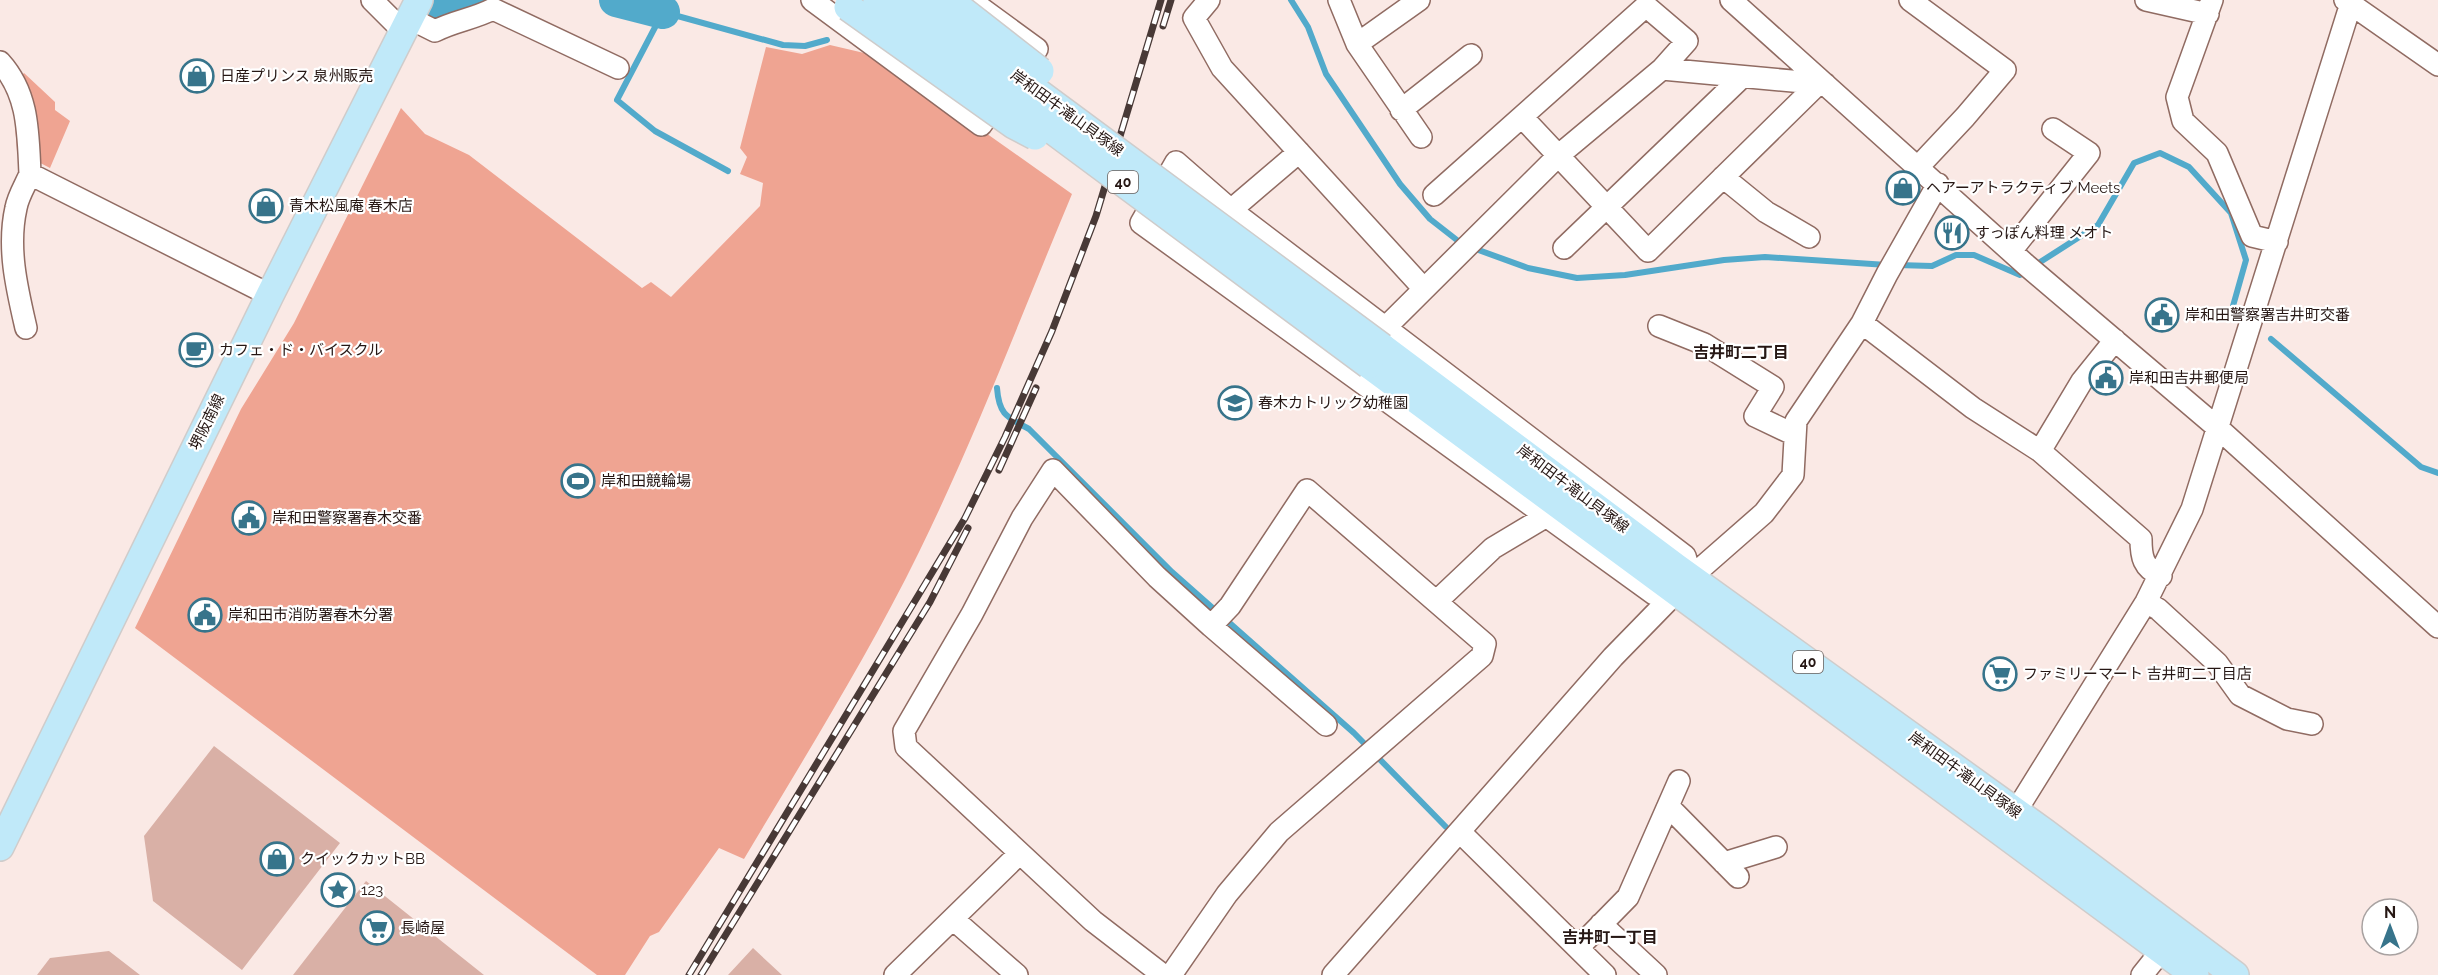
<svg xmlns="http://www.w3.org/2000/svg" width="2438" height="975" font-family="Raleway,'Noto Sans JP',sans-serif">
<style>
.green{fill:#efa492}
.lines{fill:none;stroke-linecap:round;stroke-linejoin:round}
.stream{stroke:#52aacb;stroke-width:6}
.river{stroke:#52aacb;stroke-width:34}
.building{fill:#d9b0a6}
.minor-casing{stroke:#906b62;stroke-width:24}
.major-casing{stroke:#cfcccb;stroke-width:30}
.minor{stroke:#fff;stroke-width:21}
.major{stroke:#c0e9f9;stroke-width:27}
.rail-casing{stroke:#483936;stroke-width:7}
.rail{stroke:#fff;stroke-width:4.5;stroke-dasharray:14;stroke-linecap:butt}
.major-bridge-casing{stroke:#cfcccb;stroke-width:30;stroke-linecap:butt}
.major-bridge{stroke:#c0e9f9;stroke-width:27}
.labels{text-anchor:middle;stroke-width:4.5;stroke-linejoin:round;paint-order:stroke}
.shield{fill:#fff;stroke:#675d5a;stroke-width:1.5}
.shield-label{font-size:14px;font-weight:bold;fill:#261714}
.poi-label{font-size:15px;fill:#261714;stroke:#fff;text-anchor:start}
.street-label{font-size:15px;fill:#261714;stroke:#fff}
.neighbourhood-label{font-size:16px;font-weight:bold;fill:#261714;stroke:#fff}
</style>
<rect width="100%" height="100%" fill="#fae9e5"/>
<path class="green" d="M830 45 877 56 1072 194C1022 313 976 436 919 552 867 658 804 758 744 859L719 848 659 932 650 936 625 975H597L135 628 241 409 294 323 401 108 425 134 469 155 642 288 651 282 671 297 760 206 763 183 740 174 747 157 740 148 766 47 802 54Z
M24 73 55 102V110L70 121 50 168 17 151 12 85Z"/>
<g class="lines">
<path class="stream" d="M1291 0 1308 27 1326 74 1400 184 1430 219 1462 244 1528 268 1577 278 1625 275 1724 260 1765 257 1887 265
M728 171 655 131 617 100 663 12 783 45 805 46 827 40
M1897 265 1932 266 1956 255H1974L2020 275 2098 225 2134 163 2160 153 2189 167 2231 213 2246 260 2233 306
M2271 339 2421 467 2438 473
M997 388C999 415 1007 417 1029 429L1172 572 1354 733 1446 827"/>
<path class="river" d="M432 0C448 7 463 7 480 0
M616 0 663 12"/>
</g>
<path class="building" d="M214 746 340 843 242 970 153 901 144 836Z
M366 881 484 975H293Z
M753 948 782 975H728Z
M109 951 140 975H37L50 958Z"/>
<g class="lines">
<g class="minor-casing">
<path id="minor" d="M372 0 403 31
M812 0 981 125 1000 99
M970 0 1037 49 1019 74
M1209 0 1194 18 1222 68 1424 289
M1339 0 1357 44 1421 137
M1731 0 2025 264 2219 429 2438 627
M1910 0 2005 70 1965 117 1918 167
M2146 0 2208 14
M2212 0 2177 97 2183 121 2217 153 2252 236 2277 242
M2345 0 2438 65
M409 18 435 31C454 21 474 19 493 9L618 68
M1357 44 1419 0
M0 62C29 94 28 133 30 174L270 295
M1401 110 1471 55
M1522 117 1648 251 1819 83
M1723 177 1766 212 1809 237
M1434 195 1646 6 1687 41 1662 69
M1231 210 1299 152
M1564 248 1742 77
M2011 251 2089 153 2053 129
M1862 323 1973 408 2040 451 2141 539C2141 557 2143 568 2161 576
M1659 326 1704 344 1773 387 1755 416 1795 435
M1386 327 1559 155 1662 69 1825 84
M26 328C17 289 7 248 16 208 18 196 26 184 30 174
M2040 451 2082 381 2115 340
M1677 593 1654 594 1141 223 1176 162 1231 210 1685 556 1691 577
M1437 601 1493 548 1545 517
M2146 602 2158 609 2217 663 2240 695 2287 719 2312 724
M1211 626 1326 725
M1668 806 1738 877
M2008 824 2146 602 2192 509 2352 0
M1460 832 1605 975
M1724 863 1776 847
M953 919 1017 975
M1601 924 1656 975
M1578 948 1628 897 1679 781
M895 975 1019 854
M1163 975 1093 921 906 747 904 731 972 614 1022 518 1053 470 1157 577 1211 626 1230 606 1307 490 1485 644 1482 656 1279 832 1227 894 1171 975
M1333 975 1613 657 1691 577 1764 513 1793 475 1796 421 1862 323 1887 274 1938 184
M2142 975 2162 950"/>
</g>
<g class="major-casing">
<path id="major" d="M1382 347 1676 567 2044 832 2235 975
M1369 365 2195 975
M0 847 270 295 419 0"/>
</g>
<use href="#minor" class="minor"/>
<use href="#major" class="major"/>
<g class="rail-casing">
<path id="rail" d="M1163 26 1171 0
M999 470 1036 388
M689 975 965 518 1005 437 1052 331 1096 216 1161 0
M701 975 930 602 968 528"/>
</g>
<use href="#rail" class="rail"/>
<g class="major-bridge-casing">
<path id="major-bridge" d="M877 0 1369 365
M913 0 1382 347
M949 0 1040 71
M848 7 1014 125 1035 136"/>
</g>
<use href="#major-bridge" class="major-bridge"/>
</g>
<defs>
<g id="shop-ring" transform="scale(1.725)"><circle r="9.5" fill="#fff" stroke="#37748b" stroke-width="1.5"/><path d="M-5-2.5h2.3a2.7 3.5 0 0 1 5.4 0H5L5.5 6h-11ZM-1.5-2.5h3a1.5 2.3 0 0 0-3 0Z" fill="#37748b"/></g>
<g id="restaurant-ring" transform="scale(1.725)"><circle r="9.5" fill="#fff" stroke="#37748b" stroke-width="1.5"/><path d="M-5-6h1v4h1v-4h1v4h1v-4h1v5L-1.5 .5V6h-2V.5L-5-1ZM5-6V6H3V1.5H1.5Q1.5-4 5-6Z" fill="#37748b"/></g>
<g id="civic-ring" transform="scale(1.725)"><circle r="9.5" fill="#fff" stroke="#37748b" stroke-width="1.5"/><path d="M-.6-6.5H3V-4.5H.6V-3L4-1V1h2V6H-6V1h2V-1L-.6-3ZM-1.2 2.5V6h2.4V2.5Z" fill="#37748b"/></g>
<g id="cafe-ring" transform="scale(1.725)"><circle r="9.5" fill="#fff" stroke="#37748b" stroke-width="1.5"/><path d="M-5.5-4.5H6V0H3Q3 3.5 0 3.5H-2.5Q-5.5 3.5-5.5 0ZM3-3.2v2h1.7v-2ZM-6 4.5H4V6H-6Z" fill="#37748b"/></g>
<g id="school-ring" transform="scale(1.725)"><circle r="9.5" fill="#fff" stroke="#37748b" stroke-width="1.5"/><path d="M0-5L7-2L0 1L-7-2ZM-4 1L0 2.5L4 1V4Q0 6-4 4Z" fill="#37748b"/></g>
<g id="stadium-ring" transform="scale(1.725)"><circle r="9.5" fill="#fff" stroke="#37748b" stroke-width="1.5"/><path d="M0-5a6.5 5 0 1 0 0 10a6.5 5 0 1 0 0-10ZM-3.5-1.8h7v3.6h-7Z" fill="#37748b"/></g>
<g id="supermarket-ring" transform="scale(1.725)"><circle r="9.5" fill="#fff" stroke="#37748b" stroke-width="1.5"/><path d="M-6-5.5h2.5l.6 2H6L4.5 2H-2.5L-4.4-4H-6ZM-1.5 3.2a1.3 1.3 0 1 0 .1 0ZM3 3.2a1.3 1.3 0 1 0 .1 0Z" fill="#37748b"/></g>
<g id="sight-ring" transform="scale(1.725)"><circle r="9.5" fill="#fff" stroke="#37748b" stroke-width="1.5"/><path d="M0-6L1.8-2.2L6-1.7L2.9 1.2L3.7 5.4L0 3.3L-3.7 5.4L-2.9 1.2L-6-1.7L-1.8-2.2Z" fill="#37748b"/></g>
</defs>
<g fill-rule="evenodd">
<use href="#shop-ring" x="197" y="76"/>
<use href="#shop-ring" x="1903" y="188"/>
<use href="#shop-ring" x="266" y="206"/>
<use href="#restaurant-ring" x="1952" y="233"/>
<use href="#civic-ring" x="2162" y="315"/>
<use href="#cafe-ring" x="196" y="350"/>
<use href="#civic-ring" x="2106" y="378"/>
<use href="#school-ring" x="1235" y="403"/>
<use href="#stadium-ring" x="578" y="481"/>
<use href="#civic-ring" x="249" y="518"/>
<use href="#civic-ring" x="205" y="615"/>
<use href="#supermarket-ring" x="2000" y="674"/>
<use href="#shop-ring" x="277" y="859"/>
<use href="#sight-ring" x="338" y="890"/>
<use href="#supermarket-ring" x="377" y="928"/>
</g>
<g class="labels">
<g class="shield">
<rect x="1108" y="171" width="30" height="22" rx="4.5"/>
<rect x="1793" y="651" width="30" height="22" rx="4.5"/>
</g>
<g class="shield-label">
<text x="1123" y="187">40</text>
<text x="1808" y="667">40</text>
</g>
<g class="poi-label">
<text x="220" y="81">日産プリンス 泉州販売</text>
<text x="1926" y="193">ヘアーアトラクティブ Meets</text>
<text x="289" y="211">青木松風庵 春木店</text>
<text x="1975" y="238">すっぽん料理 メオト</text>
<text x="2185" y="320">岸和田警察署吉井町交番</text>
<text x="219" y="355">カフェ・ド・バイスクル</text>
<text x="2129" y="383">岸和田吉井郵便局</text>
<text x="1258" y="408">春木カトリック幼稚園</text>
<text x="601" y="486">岸和田競輪場</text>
<text x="272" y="523">岸和田警察署春木交番</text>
<text x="228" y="620">岸和田市消防署春木分署</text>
<text x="2023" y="679">ファミリーマート 吉井町二丁目店</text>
<text x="300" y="864">クイックカットBB</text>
<text x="361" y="895">123</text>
<text x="400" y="933">長崎屋</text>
</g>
<g class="street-label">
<text transform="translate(1067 113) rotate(36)" y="5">岸和田牛滝山貝塚線</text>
<text transform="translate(207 422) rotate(-64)" y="5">堺阪南線</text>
<text transform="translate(1573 489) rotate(37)" y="5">岸和田牛滝山貝塚線</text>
<text transform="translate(1965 775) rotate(36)" y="5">岸和田牛滝山貝塚線</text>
</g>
<g class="neighbourhood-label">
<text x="1741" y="358">吉井町二丁目</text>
<text x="1610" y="943">吉井町一丁目</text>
</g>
</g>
<g transform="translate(2390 927)"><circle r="28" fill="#ffffff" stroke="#a8a2a1" stroke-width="1.5"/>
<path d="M0-4.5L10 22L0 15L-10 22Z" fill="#37748b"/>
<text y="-9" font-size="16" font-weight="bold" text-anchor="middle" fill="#261714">N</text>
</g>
</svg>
